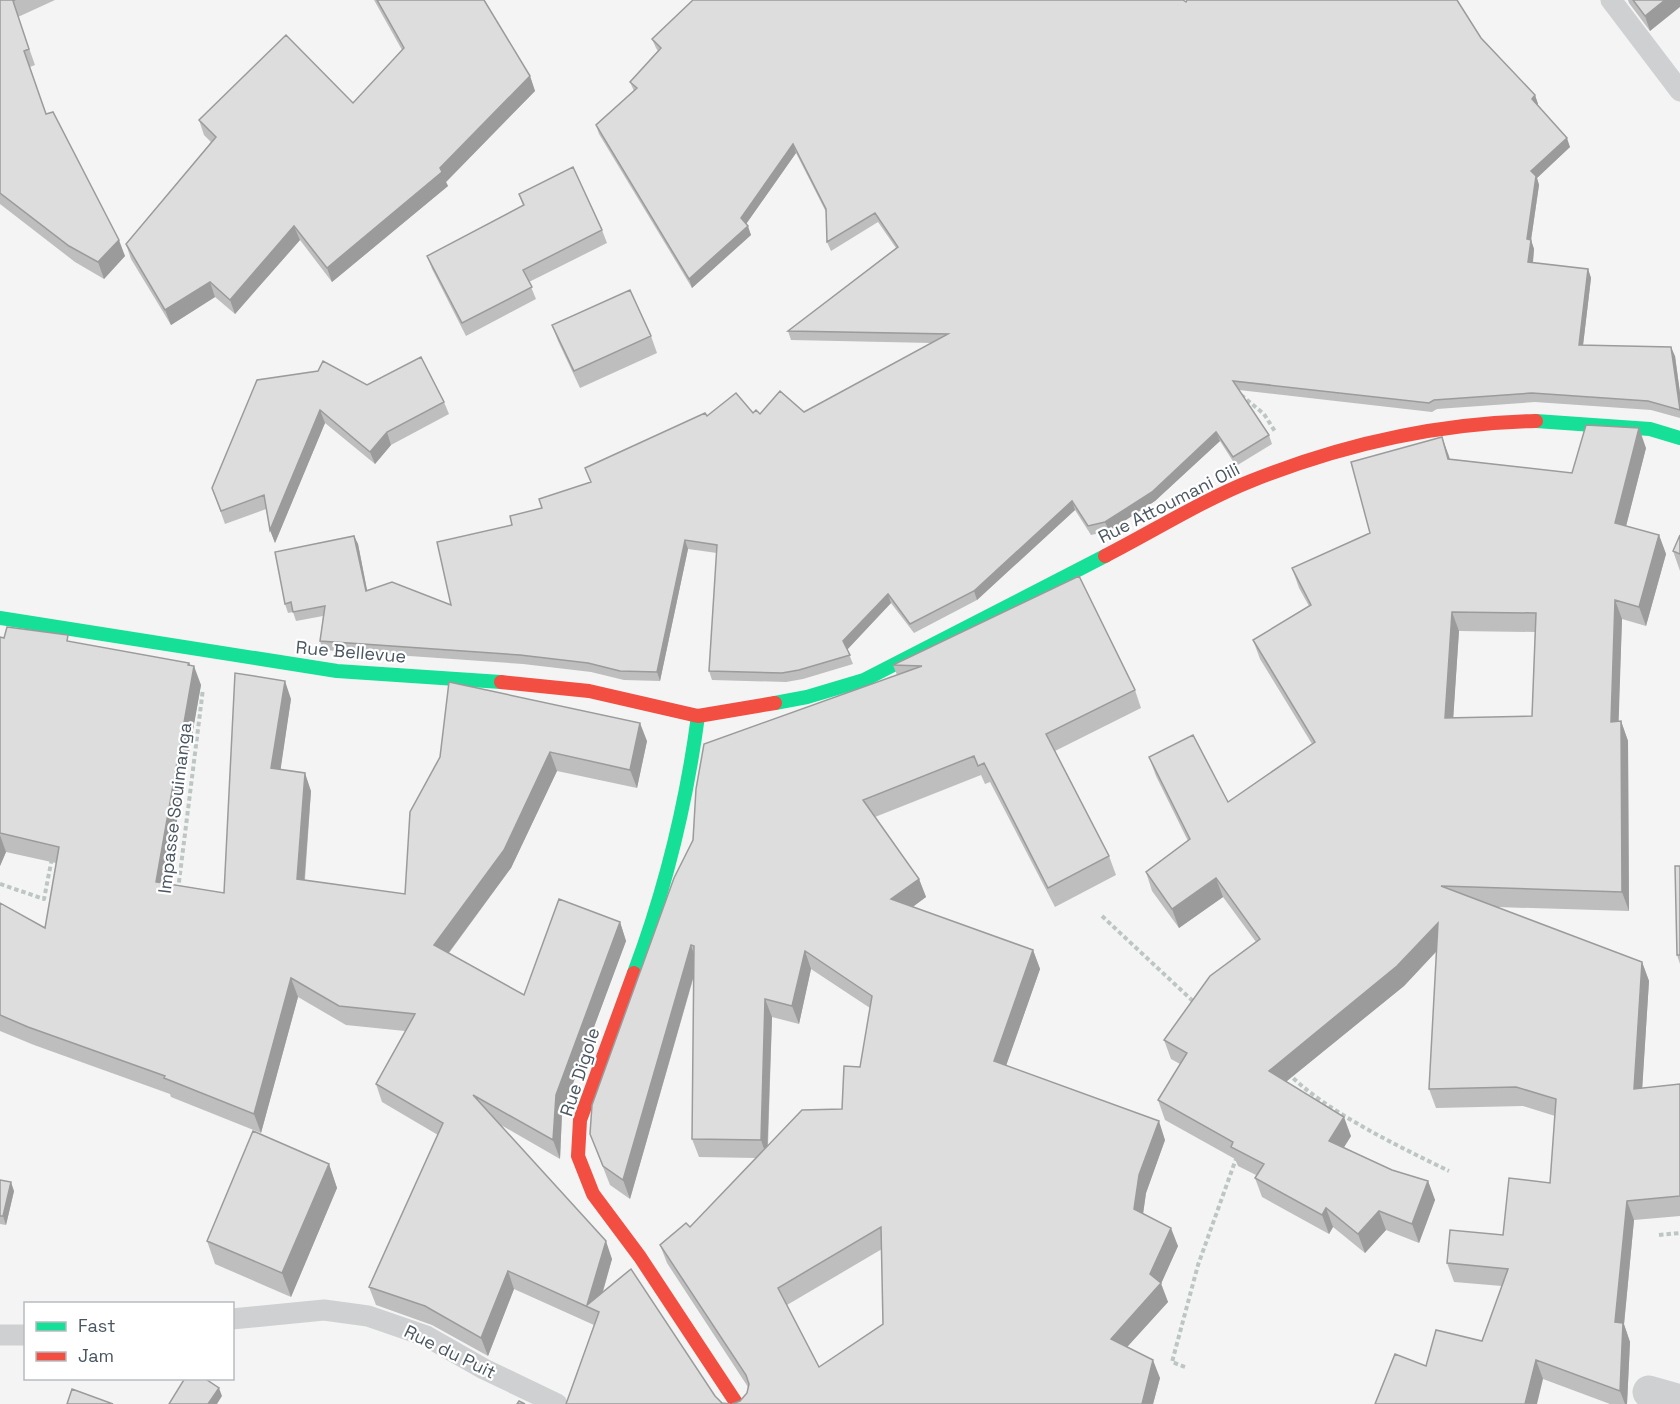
<svg xmlns="http://www.w3.org/2000/svg" width="1680" height="1404" font-family="'Space Grotesk',sans-serif">
<style>
.lines{fill:none;stroke-linecap:round;stroke-linejoin:round}
.path{stroke:#bcc7c4;stroke-width:4;stroke-dasharray:4.5 3;stroke-linecap:butt}
.lane{stroke:#ced0d2;stroke-width:21}
.street{stroke:#ced0d2;stroke-width:33}
.fast{stroke:#16e098;stroke-width:14}
.jam{stroke:#f24e42;stroke-width:14}
.wall{fill:#bebebf;fill-rule:evenodd}
.shaded-wall{fill:#9b9b9b}
.building{fill:#ddddde;stroke:#9b9b9b;stroke-width:1.5;fill-rule:evenodd}
.labels{text-anchor:middle;stroke-width:4.5;stroke-linejoin:round;paint-order:stroke}
.street-label{font-size:18px;fill:#4a5661;stroke:#fff}
</style>
<rect width="100%" height="100%" fill="#f4f4f4"/>
<g class="lines">
<path class="path" d="M1241 395 1264 414 1276 433
M0 884 44 899 52 858
M178 890 203 689
M1102 916 1196 1004
M1288 1073C1326 1112 1400 1147 1449 1171
M1659 1235 1680 1233
M1185 1367 1172 1362 1198 1265 1237 1156"/>
<path class="lane" d="M1611 0 1680 91
M232 1319 324 1310 368 1316 426 1336 484 1369 557 1404
M0 1335H26"/>
<path class="street" d="M1649 1392 1680 1401"/>
<path class="fast" d="M1536 421 1650 429 1680 438
M0 618 337 671 501 682
M775 703 807 697 864 680 1105 556
M634 973C666 888 686 806 698 716"/>
<path class="jam" d="M1105 556C1152 532 1203 500 1251 481 1341 445 1439 423 1536 421
M501 682 589 691 698 716 775 703
M634 973 580 1120 578 1156 593 1194 640 1257 737 1404"/>
</g>
<path class="wall" d="M0 0H55L18 17 35 65 30 67 46 114 125 256 104 279 75 262 0 204Z
M374 0H484L530 76 535 91 446 182 448 186 332 282 300 240 235 314 215 297 171 325 131 259 126 244 211 142 204 135 199 120 353 103 402 50Z
M1628 0H1680L1650 31 1629 3Z
M1186 2 1481 38 1535 95 1538 104 1537 105 1570 147 1537 178 1539 185 1531 240 1534 249 1533 263 1588 269 1591 278 1583 345 1675 356 1680 393V418L1651 410 1535 402 1437 409 1432 412 1239 390 1269 435 1272 444 1236 466 1220 441 1155 501 1109 531 1091 535 1075 510 977 600 914 633 891 603 847 649 853 664 803 679 786 682 712 680 709 671 717 553 688 549 660 681 624 680 591 672 523 664 323 650 320 641 323 616 296 621 293 612 288 613 285 604 354 536 358 544 367 590 451 605 512 525 591 482 585 468 707 416 753 413 760 414 804 412 932 343 791 340 788 331 896 248 878 222 831 251 827 242 826 212 796 153 746 224 751 235 692 288 599 134 596 125 634 91 630 82 658 51 656 48 652 39Z
M519 194 602 230 607 243 529 282 536 299 466 336 432 269 427 256 523 206Z
M552 325 651 336 657 353 580 388 558 341Z
M318 371 367 385 444 402 449 414 391 445 375 464 325 423 275 543 270 530 266 509 225 524 212 488Z
M1646 448 1626 526 1659 535 1666 554 1646 626 1622 619 1618 722 1621 721 1628 741 1629 911 1496 907 1642 962 1649 981 1642 1088 1680 1084V1216L1634 1220 1624 1325 1630 1342 1627 1404H1610L1543 1379 1426 1366 1482 1341 1502 1286 1454 1282 1447 1263 1503 1235 1550 1183 1555 1116 1523 1106 1436 1108 1429 1089 1437 951 1404 986 1286 1081 1351 1136 1344 1147 1392 1170 1428 1181 1435 1200 1419 1243 1386 1230 1365 1253 1333 1227 1329 1234 1262 1197 1255 1178 1256 1175 1238 1166 1235 1159 1165 1120 1158 1100 1180 1064 1171 1059 1164 1040 1256 942 1223 897 1179 928 1152 891 1146 872 1188 841 1156 776 1149 757 1228 802 1312 744 1260 659 1253 640 1309 606 1299 588 1292 568 1370 533 1450 459 1572 473ZM1459 631 1535 632 1532 716 1453 718Z
M1680 535V571L1673 551Z
M1079 576 1135 690 1141 708 1055 751 1109 856 1116 875 1055 907 990 782 985 784 981 775 875 817 919 879 926 897 912 907 1033 950 1040 969 1006 1066 1165 1140 1146 1193 1143 1214 1178 1246 1161 1283 1168 1302 1127 1347 1160 1378 1153 1404H732L740 1401 747 1393 748 1387 667 1263 660 1245 690 1227 756 1158 699 1157 692 1139 694 976 630 1199 610 1185 590 1134 674 878 897 675 893 665ZM811 969 870 1008 860 1067 842 1109 768 1146 772 1017 799 1024ZM882 1249 883 1324 819 1367 787 1305Z
M0 637 4 638 71 642 189 663 201 685 165 883 224 893 291 699 280 770 311 791 305 880 405 894 440 757 647 741 637 788 557 771 511 868 449 953 524 995 620 922 626 941 562 1113 560 1159 501 1125 612 1259 603 1292 631 1269 566 1404 594 1325 514 1289 488 1356 432 1325 376 1305 369 1287 438 1135 382 1102 376 1084 405 1031 346 1025 298 997 261 1133 171 1097 170 1094 34 1045 0 1031V903L45 928 56 863 6 852 0 866Z
M1680 866V964L1677 955Z
M329 1164 337 1188 291 1297 215 1264 207 1241Z
M0 1180 14 1191 6 1225 0 1224Z"/>
<path class="shaded-wall" d="M1665 0H1680V7L1650 31 1645 16Z
M530 76 535 91 446 182 448 186 332 282 327 268 440 168Z
M1535 95 1538 104 1535 108 1532 99Z
M1567 138 1570 147 1537 178 1539 185 1531 240 1534 249 1532 271 1528 262 1527 239 1531 171Z
M793 144 796 153 744 227 741 218Z
M294 226 300 240 235 314 230 300Z
M748 226 751 235 692 288 689 279Z
M119 240 125 256 104 279 98 262Z
M1588 269 1591 278 1582 354 1579 345Z
M210 282 215 297 171 325 165 310Z
M1671 347 1675 356 1680 393V407Z
M320 410 325 423 275 543 270 530Z
M1639 428 1646 448 1622 542 1615 523Z
M387 432 391 445 375 464 370 452Z
M1216 432 1220 441 1155 501 1109 531 1105 522Z
M1442 437 1449 456 1455 478 1448 459Z
M1072 501 1075 510 977 600 974 591Z
M1659 535 1666 554 1646 626 1639 607Z
M354 536 358 544 369 600 366 591Z
M685 540 688 549 660 681 657 672Z
M888 594 891 603 847 650 843 641Z
M1615 600 1622 619 1618 741 1611 722Z
M1452 612 1459 631 1452 737 1445 718Z
M189 663 193 674 194 666 201 685 163 900 156 882Z
M285 681 291 699 278 787 271 768Z
M1621 721 1628 741 1629 911 1622 892Z
M640 723 647 741 637 788 630 770Z
M550 752 557 771 511 868 441 963 434 945Z
M305 773 311 791 303 897 297 879Z
M0 835 6 852 0 866Z
M1216 878 1223 897 1179 928 1172 909Z
M919 879 926 897 898 918 891 899Z
M620 922 626 941 562 1113 560 1159 553 1140 556 1095Z
M1438 923 1445 942 1404 986 1276 1090 1269 1071Z
M691 945 697 964 630 1199 623 1180Z
M1033 950 1040 969 1001 1080 994 1061Z
M805 951 811 969 799 1024 792 1006Z
M1642 962 1649 981 1641 1108 1634 1089Z
M291 978 298 997 261 1133 254 1114Z
M765 999 772 1017 767 1158 761 1140Z
M1344 1117 1351 1136 1336 1160 1329 1141Z
M1159 1121 1165 1140 1146 1193 1141 1228 1134 1209 1139 1175Z
M329 1164 337 1188 291 1297 282 1273Z
M1428 1181 1435 1200 1419 1243 1412 1224Z
M11 1182 14 1191 6 1225 3 1216Z
M1627 1201 1634 1220 1624 1324 1630 1342 1627 1404H1625L1620 1391 1615 1322Z
M1326 1208 1333 1227 1329 1234 1322 1215Z
M1379 1211 1386 1230 1365 1253 1358 1234Z
M1171 1228 1178 1246 1161 1284 1168 1302 1118 1357 1111 1339 1150 1274Z
M606 1241 612 1259 597 1311 587 1305Z
M508 1271 514 1289 488 1356 481 1338Z
M1153 1360 1160 1378 1153 1404H1142Z
M1536 1360 1543 1379 1537 1404H1525Z
M219 1388 222 1396 217 1404H208Z"/>
<path class="building" d="M0 0H15L13 1 29 49 24 51 46 114 53 112 119 240 98 262 69 246 0 193Z
M377 0H484L530 76 440 168 442 172 327 268 294 226 230 300 210 282 165 310 126 244 216 137 199 120 286 35 353 103 404 48Z
M693 0H1183L1186 2 1187 0H1457L1481 38 1535 95 1532 99 1567 138 1531 171 1536 176 1527 239 1531 240 1528 262 1588 269 1579 345 1671 347 1680 410 1648 401 1532 393 1434 400 1429 403 1233 381 1269 435 1233 457 1216 432 1152 492 1105 522 1088 526 1072 501 974 591 910 624 888 594 843 641 850 655 799 670 782 673 709 671 717 545 685 540 657 672 620 671 588 663 520 655 320 641 325 606 293 612 291 602 285 604 275 552 354 536 366 591 392 582 451 605 437 542 512 525 510 516 542 508 539 499 591 482 585 468 705 413 707 416 736 393 753 413 756 410 760 414 780 391 804 412 948 334 788 331 898 247 875 213 827 242 826 209 793 144 741 218 748 226 689 279 596 125 637 88 630 82 661 48 652 39Z
M1633 0H1665L1645 16Z
M573 167 602 230 523 270 532 287 462 323 427 256 524 205 519 194Z
M630 290 651 336 574 371 552 325Z
M421 357 444 402 387 432 370 452 320 410 270 530 264 495 221 511 212 488 257 380 318 371 323 361 367 385Z
M1586 425 1639 428 1615 523 1659 535 1639 607 1615 600 1611 722 1621 721 1622 892 1441 886 1642 962 1634 1089 1680 1084V1196L1627 1201 1615 1322 1623 1323 1620 1391 1536 1360 1525 1404H1375L1395 1354 1426 1366 1436 1330 1482 1341 1508 1269 1447 1263 1450 1230 1503 1235 1509 1178 1550 1183 1556 1099 1516 1087 1429 1089 1438 923 1397 966 1269 1071 1344 1117 1329 1141 1392 1170 1428 1181 1412 1224 1379 1211 1358 1234 1326 1208 1322 1215 1255 1178 1264 1164 1231 1147 1233 1142 1158 1100 1187 1053 1164 1040 1210 976 1260 939 1216 878 1172 909 1146 872 1190 839 1149 757 1193 735 1228 802 1315 742 1253 640 1311 605 1292 568 1370 533 1351 462 1442 437 1448 459 1572 473ZM1452 612 1536 613 1532 716 1445 718Z
M1680 535V554L1673 551Z
M1079 576 1135 690 1046 734 1109 856 1048 888 984 763 978 766 974 756 863 800 919 879 891 899 1033 950 994 1061 1159 1121 1139 1175 1134 1209 1171 1228 1150 1274 1161 1283 1111 1339 1153 1360 1142 1404H732L740 1401 747 1393 749 1384 746 1375 660 1245 686 1223 690 1227 802 1110 842 1109 844 1066 860 1067 872 996 805 951 792 1006 765 999 761 1140 692 1139 694 946 691 945 623 1180 603 1166 590 1134 592 1105 674 878 693 840 696 789 704 744 922 666 893 665ZM881 1227 883 1324 819 1367 778 1288Z
M7 627 68 635 67 641 189 663 188 665 194 666 156 882 224 893 235 673 285 681 271 768 305 773 297 879 405 894 410 812 440 757 449 682 640 723 630 770 550 752 504 850 434 945 524 995 559 899 620 922 556 1095 553 1140 473 1095 606 1241 587 1305 631 1269 715 1396 722 1403 730 1404H566L599 1312 508 1271 481 1338 425 1306 369 1287 443 1123 376 1084 415 1014 339 1006 291 978 254 1114 164 1078 165 1076 28 1027 0 1015V903L45 928 59 847 0 833V637L4 638Z
M1675 866H1680V955H1677Z
M253 1131 329 1164 282 1273 207 1241Z
M0 1180 11 1182 3 1216H0Z
M185 1378H204L219 1388 208 1404H169Z
M72 1389 113 1404H67Z
M519 1401 525 1404H517Z"/>
<g class="labels">
<g class="street-label">
<text transform="translate(1169 503) rotate(-27)" y="6">Rue Attoumani Oili</text>
<text transform="translate(351 652) rotate(5)" y="6">Rue Bellevue</text>
<text transform="translate(175 808) rotate(-83)" y="6">Impasse Souimanga</text>
<text transform="translate(580 1072) rotate(-72)" y="6">Rue Digole</text>
<text transform="translate(450 1352) rotate(26)" y="6">Rue du Puit</text>
</g>
</g>
<rect x="24" y="1302" width="210" height="78" fill="#ffffff" stroke="#b7bbc0" stroke-width="1.5"/>
<rect x="36" y="1322" width="30" height="9" fill="#16e098" stroke="#b7bbc0" stroke-width="1.5"/>
<text x="78" y="1332" font-size="18" fill="#4a5661">Fast</text>
<rect x="36" y="1352" width="30" height="9" fill="#f24e42" stroke="#b7bbc0" stroke-width="1.5"/>
<text x="78" y="1362" font-size="18" fill="#4a5661">Jam</text>
</svg>
